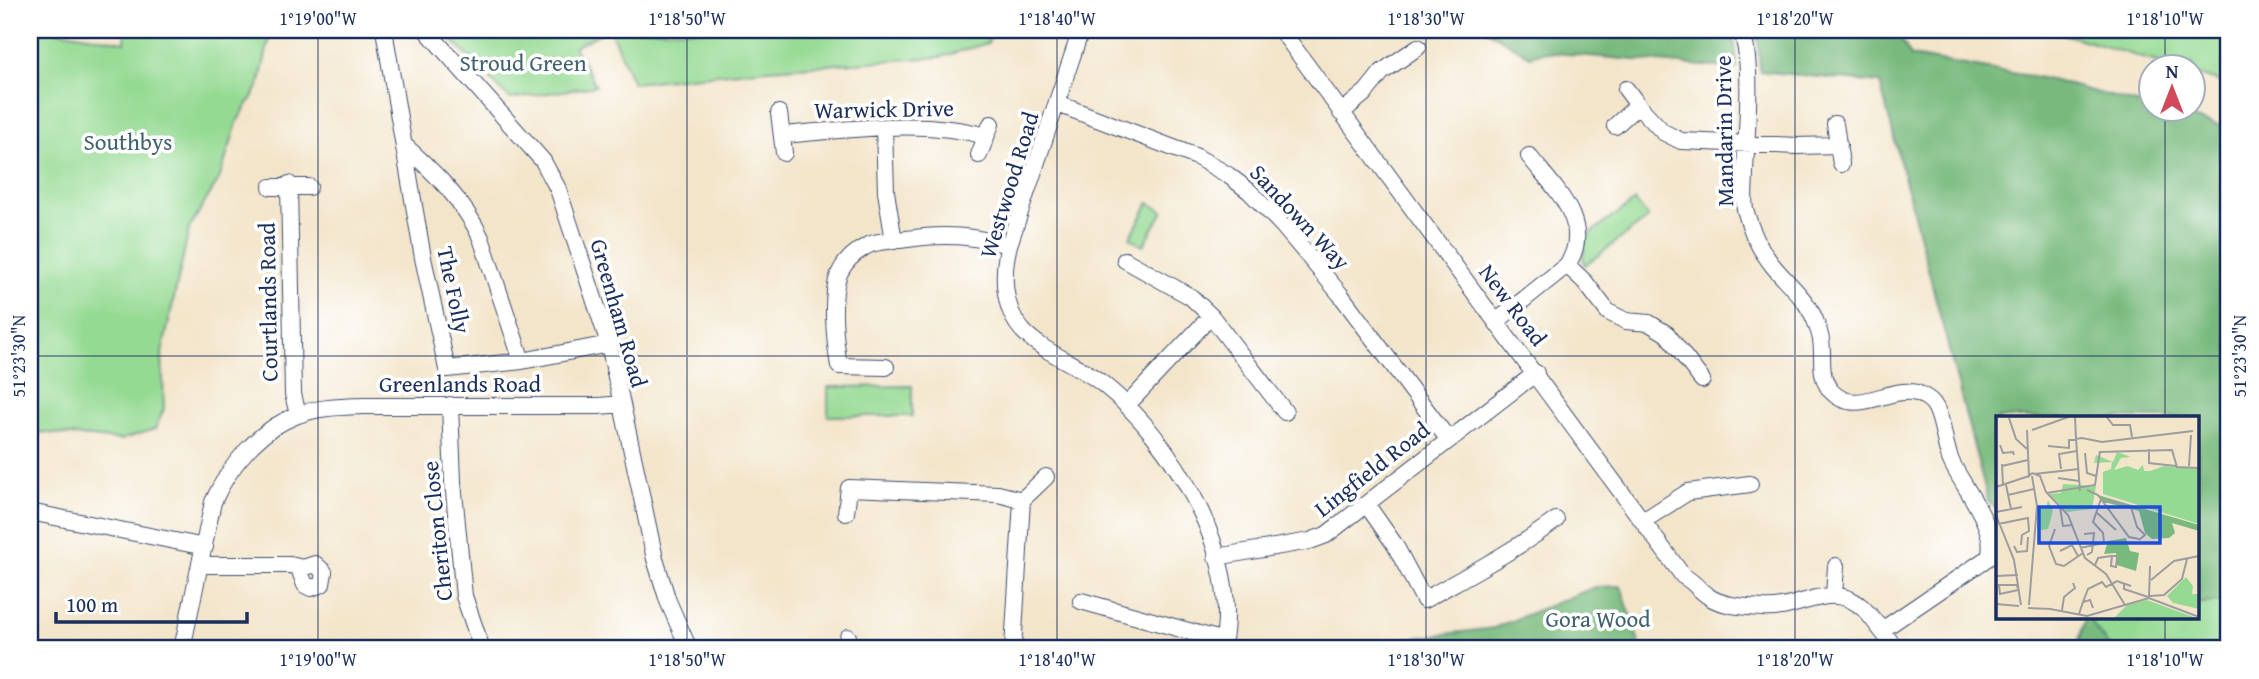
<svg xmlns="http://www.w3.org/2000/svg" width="2259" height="679" font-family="'Gentium Book Plus',serif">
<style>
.green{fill:#95da93;stroke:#588478;stroke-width:2}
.forest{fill:#78ba7d;stroke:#4a746e;stroke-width:2}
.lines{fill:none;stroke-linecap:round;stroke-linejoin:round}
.street-casing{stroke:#3b4a6e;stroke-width:18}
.street{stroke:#fff;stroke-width:16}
.ticks{fill:none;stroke:#1b2f5e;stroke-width:2;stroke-opacity:0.45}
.labels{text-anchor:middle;stroke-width:7;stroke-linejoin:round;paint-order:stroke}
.park-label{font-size:23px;fill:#40626e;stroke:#fff}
.street-label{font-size:23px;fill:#1b2f5e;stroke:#fff}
.inset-road{fill:none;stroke:#9d9c9f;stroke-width:2}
.view{fill:#1d4ed8;fill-opacity:0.15;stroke:#1d4ed8;stroke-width:3.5}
.inset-edge{fill:none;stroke:#1b2f5e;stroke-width:3.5}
.neatline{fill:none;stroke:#1b2f5e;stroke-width:2.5}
.ticks-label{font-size:18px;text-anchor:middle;fill:#1b2f5e}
</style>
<rect width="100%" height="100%" fill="#fff"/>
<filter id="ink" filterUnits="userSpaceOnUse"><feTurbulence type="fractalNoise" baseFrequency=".0143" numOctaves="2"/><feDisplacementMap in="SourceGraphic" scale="14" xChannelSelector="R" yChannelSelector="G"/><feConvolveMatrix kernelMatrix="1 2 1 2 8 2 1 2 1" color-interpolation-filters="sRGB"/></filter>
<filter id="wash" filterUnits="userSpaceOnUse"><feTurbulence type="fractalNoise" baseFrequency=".00686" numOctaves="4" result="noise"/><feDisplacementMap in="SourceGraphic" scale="28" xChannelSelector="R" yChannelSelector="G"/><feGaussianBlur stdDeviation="1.57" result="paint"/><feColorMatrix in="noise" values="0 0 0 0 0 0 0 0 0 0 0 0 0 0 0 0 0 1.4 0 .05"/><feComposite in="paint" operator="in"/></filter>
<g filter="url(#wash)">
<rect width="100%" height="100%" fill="#f3e5ca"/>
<path class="green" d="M30 30H52L125 42 126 30H271L259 86 238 120 220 177 189 229 162 353 164 409 155 429 121 440 30 431Z
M442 30H606L574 47 596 86 510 99Z
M610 30H992L988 43 941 57 768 69 633 83Z
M2050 30H2229V85L2193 73 2192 66H2170Z
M1635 201 1648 218 1585 265 1583 258 1585 237Z
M1149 203 1163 211 1143 246 1130 238Z
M912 386V416H828V387Z
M2229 602V649H2110L2088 618H2198V603Z"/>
<path class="forest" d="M1487 30H1728C1737 40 1736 56 1737 69L1544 52 1530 56Z
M1753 30H1895L1911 56 2047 79 2229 128V602L2198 603V418H1998V511L1988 501 1880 83 1760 71 1758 42Z
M1621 586 1641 649H1326L1494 628 1595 587Z
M2085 618H2088L2110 649H2077Z"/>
</g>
<g filter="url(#ink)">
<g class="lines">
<g class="street-casing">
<path id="street" d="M384 30 423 258 447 369 522 361 609 344
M426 30 543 161 558 189 609 344 655 559 668 601 689 649
M1081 30 1009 245C1002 272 1002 308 1023 331 1045 354 1078 364 1103 384 1172 439 1244 558 1222 649
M1281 30 1683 576C1693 581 1699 590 1708 596 1721 606 1746 607 1762 608 1799 612 1832 577 1865 610
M1741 30C1754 62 1746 135 1745 172 1745 184 1743 197 1745 209 1750 229 1760 250 1773 266 1787 283 1806 298 1815 320 1817 326 1820 333 1821 340 1824 357 1818 376 1831 391 1856 418 1889 385 1917 393 1923 395 1931 400 1934 405 1943 418 1944 445 1951 461 1962 486 1999 529 1989 557L1882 630
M1058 104 1197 157 1228 175 1249 191 1283 226 1340 294 1448 439
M1638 105 1663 132 1681 141 1797 146 1839 145
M779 113 784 153
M1341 113 1366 92 1382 72 1418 47
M1835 124 1841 164
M1615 126 1638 105 1626 89
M884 128 886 192 894 241
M782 135C849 130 921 118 986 136
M404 145C434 172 464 201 481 238L522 361
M979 155 991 124
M289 184 293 394 298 415
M271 187H309
M1125 260 1191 297 1211 316 1285 412
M1567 265 1585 282 1608 312 1626 321 1649 323 1667 334 1702 380
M1497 321 1567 265C1595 224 1553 187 1529 156
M886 367 839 366C835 342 830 297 839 274 844 263 854 253 865 247 875 240 894 241 907 239 947 233 970 236 1009 245
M1128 404 1211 316
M450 405 453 482 464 596 482 649
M1022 500 1046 477
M1367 505 1395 545 1424 600C1468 575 1514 551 1556 520
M30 512 205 547
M846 513 849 488 998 494 1022 500 1013 649
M1643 521 1688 492 1750 484
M1216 557 1310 541 1326 535 1536 373
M202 565H290L303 568 315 564 324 572 322 584 311 588 305 585 301 574 303 568
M1834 595 1836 566
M1081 601 1224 641
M1868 613 1896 649
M848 637V649
M182 649 213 502C229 466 259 429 298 415 318 407 341 407 362 406H599L622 404"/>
</g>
<use href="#street" class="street"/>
</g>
</g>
<path class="ticks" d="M318 30V649M687 30V649M1057 30V649M1426 30V649M1795 30V649M2165 30V66M2165 108V418M30 356H2229M2165 618V649"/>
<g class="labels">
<g class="park-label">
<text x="523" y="71">Stroud Green</text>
<text x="128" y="150">Southbys</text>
<text x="1598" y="627">Gora Wood</text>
</g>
<g class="street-label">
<text transform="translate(884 109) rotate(-1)" y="8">Warwick Drive</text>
<text transform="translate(1724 131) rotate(-91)" y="8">Mandarin Drive</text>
<text transform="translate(1009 185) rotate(-73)" y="8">Westwood Road</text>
<text transform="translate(1300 217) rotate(47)" y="8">Sandown Way</text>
<text transform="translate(454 290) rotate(78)" y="8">The Folly</text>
<text transform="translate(268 302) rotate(-91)" y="8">Courtlands Road</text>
<text transform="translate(1513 305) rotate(53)" y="8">New Road</text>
<text transform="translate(619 313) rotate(74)" y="8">Greenham Road</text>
<text x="460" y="392">Greenlands Road</text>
<text transform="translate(1372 469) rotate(-38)" y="8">Lingfield Road</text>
<text transform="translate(437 531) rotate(-96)" y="8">Cheriton Close</text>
</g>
</g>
<g transform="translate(1996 416)">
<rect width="203" height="203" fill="#f3e5ca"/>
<path d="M121 36 135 41 125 42 118 54 132 50 142 54 147 49 148 55H154L168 50 203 53V108L107 78V56L115 53 116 46 98 47 100 39 117 46ZM67 68 100 70 96 93 71 96 53 78 65 77ZM52 84 57 95 52 113 45 114 41 112 44 92 50 93ZM190 161 197 170 196 178H203V193L177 187 171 180ZM151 184 203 203H117L131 189Z" fill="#95da93"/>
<path d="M102 79 203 109V115L176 107 179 117 173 122 156 123 149 117 143 95 108 86ZM130 122 134 135 143 137 140 155 121 149 120 137 108 138 112 125Z" fill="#78ba7d"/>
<path class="inset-road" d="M79 0 80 23M110 0 117 9H134L136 21M13 2 20 23 31 33M31 14 33 60 36 57M36 14 75 0M80 23 84 75M4 29 7 37 17 36 18 39M52 30 73 32V24L86 22 106 26 197 15M153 33V47L180 50M104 36 176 34 181 51 203 52M89 37 91 57 100 60M6 48 7 70M6 50 32 44M193 50 195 19M65 53 63 38 81 35M36 57 44 60 50 76 72 99 89 142 110 158 129 189M38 58 83 53M62 62 83 65M10 69 15 93M0 71 33 60M91 74 102 79 133 121 143 123M51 77 99 69 104 35M12 79 38 73M108 87 114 84 135 91 141 111 149 119 143 124M64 91 67 110 76 109M0 96 26 91M100 96 120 114M0 99 18 144 25 189M2 108 32 102 33 115 26 119 25 129M59 113 53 130 60 148 68 150 87 137M88 118 98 117 96 136 91 139M18 130 21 136 31 135 32 121M84 132 108 127 107 117 97 106 105 83M64 135 76 129 82 140M99 149 102 142 115 140H120L121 141 120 151 115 150 116 140M0 160 22 159M155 164 178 145 203 140M128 168V173L152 181M22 173 21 169H3L4 178 22 174M154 180 168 179 186 163 191 143M153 182 154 150M87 186 92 173 106 166 110 171 121 165 135 170M0 188 23 190M33 189 41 90 36 60M32 192 56 193M54 193 91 200 153 182 203 201M66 194 68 181 79 172 77 167M83 198 87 186 94 184 97 192"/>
<path class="view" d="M43 91H164V127H43Z"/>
<rect width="203" height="203" class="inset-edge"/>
</g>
<rect width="2259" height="679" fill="none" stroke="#fff" stroke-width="77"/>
<g transform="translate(2172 88)"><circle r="33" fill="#ffffff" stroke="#a4acbf" stroke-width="2"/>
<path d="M0-5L12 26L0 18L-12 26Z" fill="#d1495b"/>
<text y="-10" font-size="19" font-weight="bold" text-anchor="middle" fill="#1b2f5e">N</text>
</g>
<path d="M56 612v10h191v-10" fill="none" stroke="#1b2f5e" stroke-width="3.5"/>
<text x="66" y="612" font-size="21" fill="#1b2f5e" stroke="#ffffff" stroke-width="5" paint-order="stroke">100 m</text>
<rect x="38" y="38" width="2182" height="602" class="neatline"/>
<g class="ticks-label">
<text x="318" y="25">1°19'00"W</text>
<text x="687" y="25">1°18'50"W</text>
<text x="1057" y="25">1°18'40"W</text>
<text x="1426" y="25">1°18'30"W</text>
<text x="1795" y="25">1°18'20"W</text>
<text x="2165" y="25">1°18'10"W</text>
<text transform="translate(19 356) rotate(-90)" y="6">51°23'30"N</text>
<text transform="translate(2240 356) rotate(-90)" y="6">51°23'30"N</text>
<text x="318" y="666">1°19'00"W</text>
<text x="687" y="666">1°18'50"W</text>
<text x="1057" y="666">1°18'40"W</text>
<text x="1426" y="666">1°18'30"W</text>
<text x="1795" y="666">1°18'20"W</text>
<text x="2165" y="666">1°18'10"W</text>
</g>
</svg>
